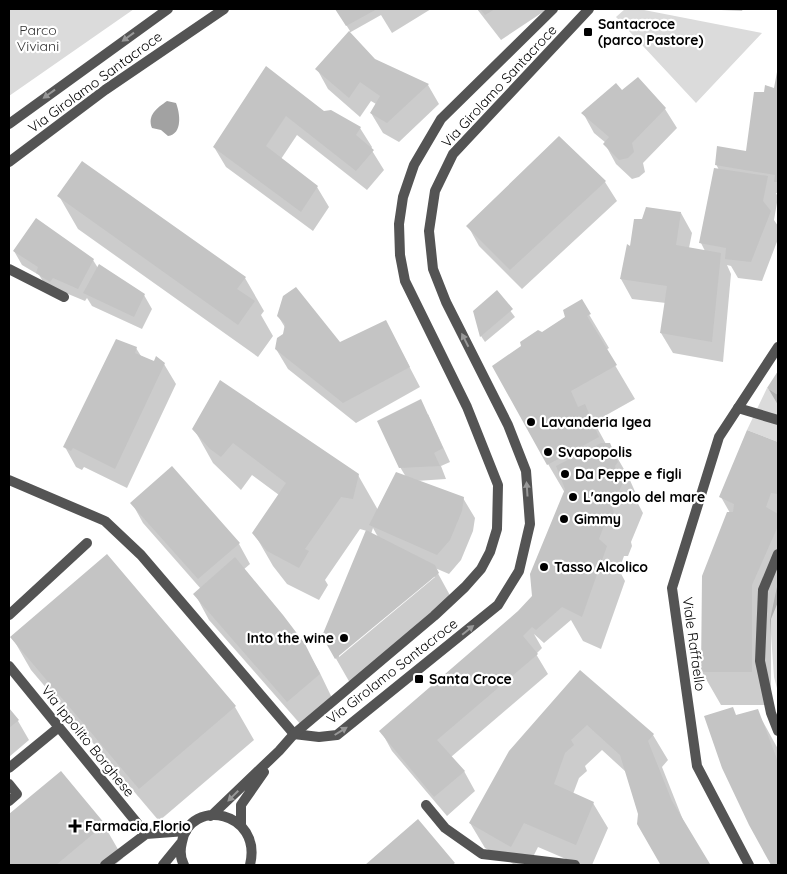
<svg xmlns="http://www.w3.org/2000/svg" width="787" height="874" font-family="Quicksand,sans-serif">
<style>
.green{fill:#dbdbdb}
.water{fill:#a2a2a2}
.shadow{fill:#0003;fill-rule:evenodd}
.building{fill:#c4c4c4}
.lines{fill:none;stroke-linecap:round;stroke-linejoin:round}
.service{stroke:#545454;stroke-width:10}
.minor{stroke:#545454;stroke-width:10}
.tertiary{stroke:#545454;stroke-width:10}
.oneway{fill:#989898}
.poi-dot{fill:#000;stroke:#fff;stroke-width:2}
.labels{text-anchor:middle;stroke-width:4.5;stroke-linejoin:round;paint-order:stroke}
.poi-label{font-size:14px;font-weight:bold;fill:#000;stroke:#fff;text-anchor:start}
.park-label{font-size:14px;fill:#323232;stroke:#fff}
.street-label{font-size:14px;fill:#000;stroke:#fff}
</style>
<rect width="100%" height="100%" fill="#fff"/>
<path class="green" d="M9 9H134L9 96Z
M625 9H639L762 33 696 103 616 17Z
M767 388 778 395V442L747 430Z
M778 582V692L774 677 770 620Z"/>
<path class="water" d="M167 101 176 103C180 113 183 134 168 136L161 130 152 128C147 115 157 108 167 101Z"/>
<path class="shadow" d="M336 9H431L392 33 381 15 349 33 375 60 428 85 439 104 399 142 383 133 371 113 376 104 371 101 360 117 328 89 317 69 350 31Z
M477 9H545L543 12 501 40Z
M668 9H743L742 11 700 9 669 10Z
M266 68 324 113 360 128 372 147 371 149 384 170 367 190 297 135 281 159 317 187 329 207 313 231 226 167 214 147Z
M778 74V193H776L778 197 774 220 778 226V239L762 281 738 278 731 266 727 265 731 274 723 362 673 353 661 333 666 303 632 299 621 279 631 248 681 213 692 233 689 248 705 251 701 243 719 170 716 164 748 152 765 94 775 89Z
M621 92 665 109 677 128 643 163 645 172 639 177 632 179 616 164 605 144 606 143 594 133 583 113Z
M559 138 605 182 617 201 522 289 479 246 468 226Z
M59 196 245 278 264 311 261 315 273 336 258 357 78 229Z
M14 251 93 260 98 268 99 265 144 295 152 309 142 329 92 306 87 298 85 301 61 291 46 286 39 275 22 265Z
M496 292 515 317 485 342 481 336 474 311Z
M581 301 609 348 606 350 635 399 594 422 606 444 610 445 629 478 637 496 635 498 643 513 631 542 632 546 628 556H624L619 570 625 581 601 649 583 641 571 620 544 643 534 634 542 648 536 654 548 674 451 757 464 771 475 791 447 816 392 751 381 731 519 612 534 596 565 493 548 464 542 333 566 317Z
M278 316 339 344 386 322 420 387 356 423 288 369 276 349 286 329Z
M136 348 141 356 154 362 156 358 164 364 176 384 127 488 84 467 82 470 76 467 65 447Z
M778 373V405L768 388Z
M428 414 450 462 441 466 446 479 416 481 463 498 475 518 473 531 461 560 449 574 435 568 452 599 350 683 323 636 367 531 360 529 325 580 328 585 319 600 287 584 273 566 254 533 279 495 252 475 241 490 213 463 194 429 358 475 378 510 406 477 400 467ZM373 528 378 537 371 534ZM434 576 435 577 339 657V654Z
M748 432 778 443V602L771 619V705H721L702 672 730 513 721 497Z
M172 468 239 544 250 564 243 570 304 645 319 671 333 700 302 726 209 620 195 594 201 589 143 523 132 503Z
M12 637 235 707 254 740 159 821 31 670Z
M580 672 653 735 668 760 662 767 685 825 709 865H662L639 823V814L626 772 602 750 585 766 587 771 579 778 573 794 593 803 608 828 592 865H580L538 847 529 865H515L485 848 470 823Z
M9 710 18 721 29 740 9 757Z
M757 711 778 749V865H773L750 824 736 717Z
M61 772 104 825 123 858 115 865H9V816Z
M418 821 455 865H367Z"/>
<path class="building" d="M335 9H377L346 26Z
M480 9H495L485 15Z
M349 31 375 59 429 84 387 123 370 113 380 96 360 82 349 98 315 69Z
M266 66 324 111 331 110 361 127 356 135 374 150 356 171 286 116 266 146 318 186 301 212 213 147Z
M777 72 778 182H774L775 175 715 165 717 146 746 151 754 92H764L765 85 774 88Z
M638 77 666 108 632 143 634 152 628 158 619 160 603 144 609 137 581 113 616 83 622 90Z
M559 136 606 181 510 270 466 226Z
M82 161 246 277 237 289 255 301 238 325 57 196Z
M714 168 768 176 763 201 771 211 751 262 725 259 726 248 699 243Z
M646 207 681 212 676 245 721 253 712 342 660 333 667 286 620 279 627 244 630 246 634 219H642Z
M36 218 94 259 78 289 53 278 50 282 36 273 38 267 13 251Z
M99 264 145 294 134 317 83 293Z
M296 287 340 342 386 320 410 367 343 403 275 349 277 338 283 334 285 324 277 316 283 296Z
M497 290 513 309 480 337 473 311Z
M582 299 591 314 587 316 617 365 571 391 578 407 585 404 599 437 547 465 492 366 521 346 520 342 538 330 542 332 565 317 563 310Z
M116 339 137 347 135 353 154 361 156 356 165 363 115 469 73 448 71 451 63 447Z
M778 371V395L767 388Z
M220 380 359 474 353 499 341 497 305 549 309 551 299 568 267 551 252 533 286 483 233 443 221 457 210 449 192 429Z
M421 399 443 448 434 453 440 466 399 468 377 421Z
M747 430 778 442V494L771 493 766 507 778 514V526L752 585V672H701L702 576 727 512H733L734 504 719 497Z
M601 443H610L618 462 615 466 618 475 625 478 612 507 614 512 609 523H605L599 539 607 546 582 617 562 607 536 630 532 627 523 636 538 654 437 740 465 771 434 797 379 731 518 611 532 596 530 574 565 489 556 466Z
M172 466 240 543 198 579 130 503Z
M396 472 464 497 462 511 450 540 437 555 369 525Z
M366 530 435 565 439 573 335 659 322 636Z
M107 554 236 706 139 789 10 637Z
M235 557 283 615 305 644 320 674 287 702 193 594Z
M580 670 654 734 648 741 672 801 710 864 706 865H663L660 864 637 824 638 814 620 755 587 725 571 740 574 745 565 753 554 784 594 802 576 845 524 823 511 847 469 823 509 751Z
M733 707 736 715 758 709 778 762V865H771L749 825 722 768 704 716Z
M9 708 19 720 9 728Z
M61 771 105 824 56 865H9V814Z
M418 819 455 863 452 865H365Z"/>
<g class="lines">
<path class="service" d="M9 124 168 9
M9 269 64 297
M738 408 778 420
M9 480 105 521 141 555 294 734 319 737 337 735 498 605 519 571 530 524 526 471 508 425 446 302 433 269 429 231 435 191 453 154 589 9
M778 554 763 590 760 661 771 713 778 731
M9 615 87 543
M9 666 146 834
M9 768 59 727
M9 784 17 794 9 801
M105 865 146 834 186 831"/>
<path class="minor" d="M426 805 445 828 482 854 575 865
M749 865 697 766 672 588 719 437 778 347"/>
<path class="tertiary" d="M9 162 105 90 224 9
M211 816 279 751 294 734 434 616 465 587 481 569 490 552 497 529 498 485 467 407 405 281 400 255 399 224 403 197 414 165 441 119 553 9
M241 825V805L264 772
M163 865 181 843
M184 865C180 858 180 850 182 842 190 797 263 811 250 865"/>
</g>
<defs><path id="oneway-solid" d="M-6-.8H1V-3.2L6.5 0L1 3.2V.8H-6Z" transform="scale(1.25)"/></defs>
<g class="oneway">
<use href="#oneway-solid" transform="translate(128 37) rotate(144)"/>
<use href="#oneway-solid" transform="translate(49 94) rotate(144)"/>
<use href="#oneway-solid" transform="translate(465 340) rotate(-117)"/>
<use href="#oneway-solid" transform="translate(527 489) rotate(-94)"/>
<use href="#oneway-solid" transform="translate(468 630) rotate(-39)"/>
<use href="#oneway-solid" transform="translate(341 731) rotate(-32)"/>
<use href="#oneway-solid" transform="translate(233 796) rotate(135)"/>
</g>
<g class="poi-dot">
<rect x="583" y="27" width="10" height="10" rx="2.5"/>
<circle cx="531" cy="422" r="5"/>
<circle cx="548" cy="452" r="5"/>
<circle cx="565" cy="474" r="5"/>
<circle cx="573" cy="497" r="5"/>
<circle cx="564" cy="519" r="5"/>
<circle cx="544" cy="567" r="5"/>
<circle cx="344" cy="638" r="5"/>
<rect x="414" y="674" width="10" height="10" rx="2.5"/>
<path d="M72.5 818.5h5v5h5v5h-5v5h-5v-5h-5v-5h5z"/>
</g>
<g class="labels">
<g class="poi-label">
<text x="598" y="29">Santacroce<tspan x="598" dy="16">(parco Pastore)</tspan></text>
<text x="541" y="427">Lavanderia Igea</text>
<text x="558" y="457">Svapopolis</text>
<text x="575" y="479">Da Peppe e figli</text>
<text x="583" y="502">L'angolo del mare</text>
<text x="574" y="524">Gimmy</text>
<text x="554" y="572">Tasso Alcolico</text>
<text x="334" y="643" text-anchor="end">Into the wine</text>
<text x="429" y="684">Santa Croce</text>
<text x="85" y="831">Farmacia Florio</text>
</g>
<g class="park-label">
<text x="38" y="35">Parco<tspan x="38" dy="16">Viviani</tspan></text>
</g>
<g class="street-label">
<text transform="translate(95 82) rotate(-36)" y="5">Via Girolamo Santacroce</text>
<text transform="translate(499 86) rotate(-47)" y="5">Via Girolamo Santacroce</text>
<text transform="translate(694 644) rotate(82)" y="5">Viale Raffaello</text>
<text transform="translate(392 671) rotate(-38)" y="5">Via Girolamo Santacroce</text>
<text transform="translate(88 741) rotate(51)" y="5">Via Ippolito Borghese</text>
</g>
</g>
<rect width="787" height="874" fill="none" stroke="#000000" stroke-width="20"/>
</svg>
